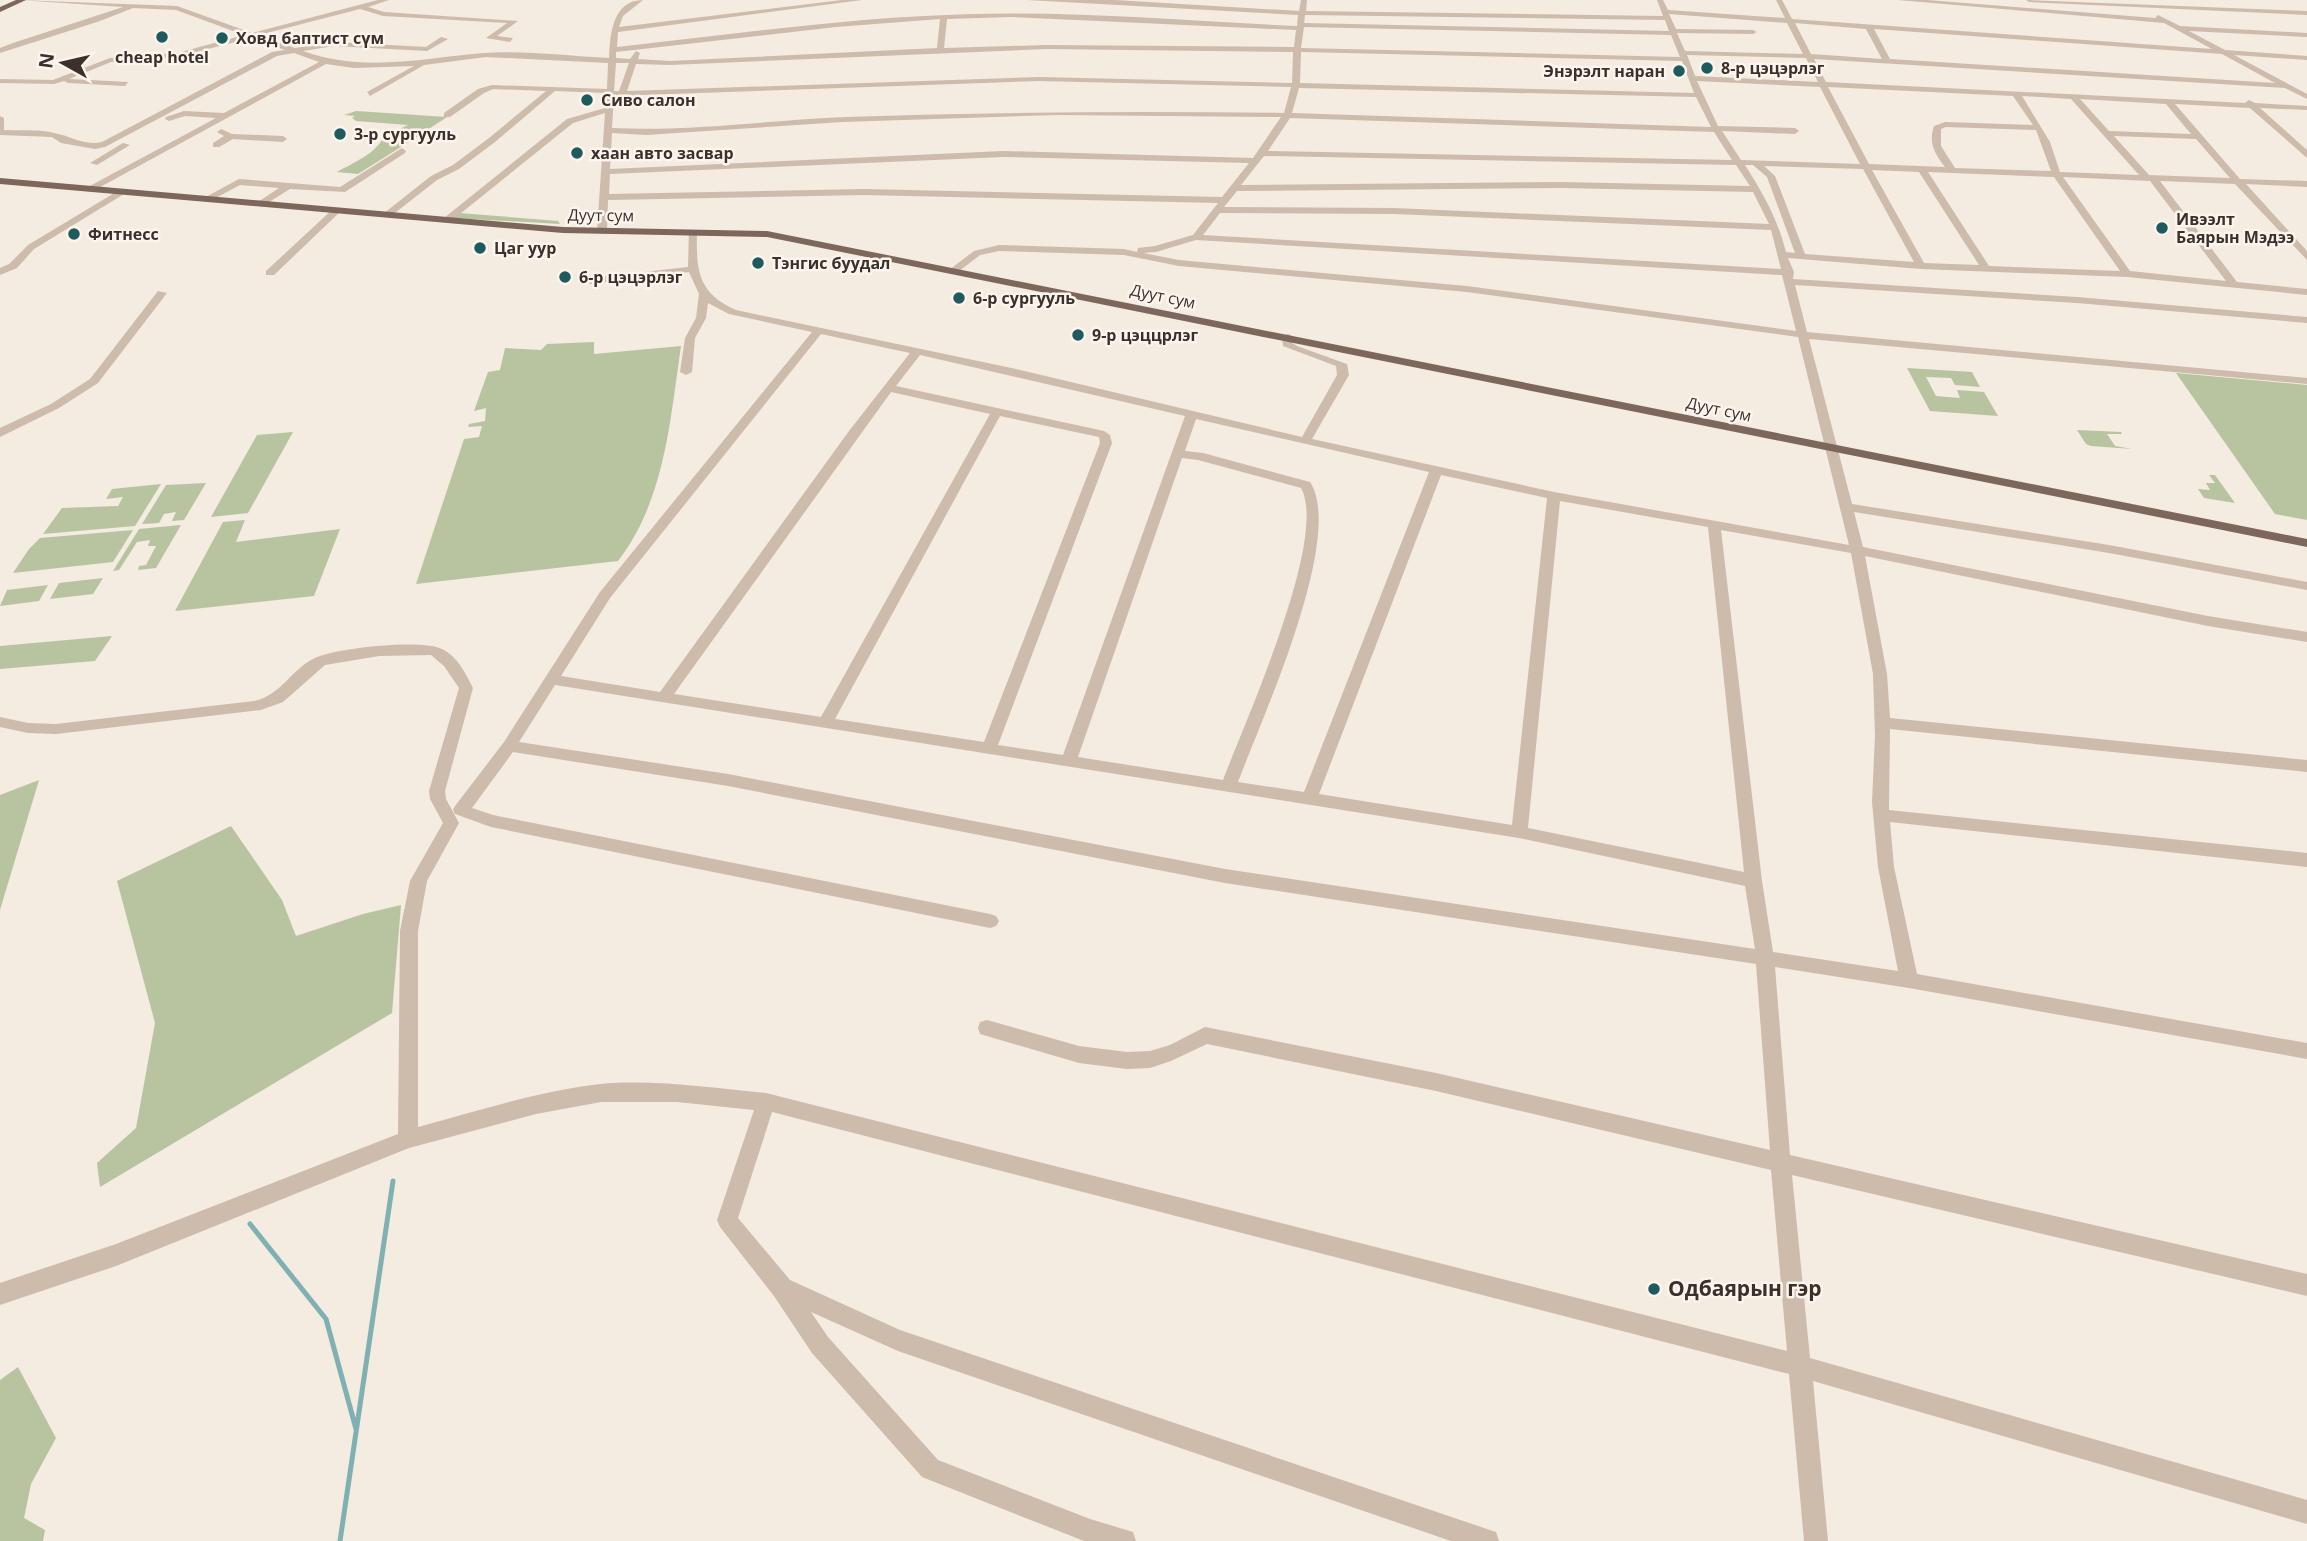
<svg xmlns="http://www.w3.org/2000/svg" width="2307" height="1541" font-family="'Open Sans',sans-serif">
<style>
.green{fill:#b8c4a0}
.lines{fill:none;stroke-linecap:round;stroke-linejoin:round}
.stream{stroke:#7fb0b2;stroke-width:5}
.minor{fill:#cdbbac;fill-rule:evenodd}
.major{fill:#7d675c;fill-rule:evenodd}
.poi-dot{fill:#1f5a5e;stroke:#fbf5ee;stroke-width:2.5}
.labels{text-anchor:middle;stroke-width:5;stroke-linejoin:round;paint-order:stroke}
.far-poi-label{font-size:16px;font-weight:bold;fill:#3b302b;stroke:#fbf5ee;text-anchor:start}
.far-street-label{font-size:16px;fill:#3b302b;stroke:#fbf5ee}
.near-poi-label{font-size:21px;font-weight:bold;fill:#3b302b;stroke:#fbf5ee;text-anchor:start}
</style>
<rect width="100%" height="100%" fill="#f4ebe1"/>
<path class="green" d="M356 111 447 117 415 138 385 136 408 125 356 121 352 118 355 116 344 115Z
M383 138 412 140 358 174 337 172C353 163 375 154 383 138Z
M459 213 558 221 560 224 453 218Z
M594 342V354L681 346C670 421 665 500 618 561L416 584 464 439 479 437 482 426 468 427 469 424 485 421 486 408 474 411 488 372 500 370 505 348 541 350 547 344Z
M1907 368 1972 372 1980 387 1955 385 1951 378 1926 377 1936 396 1960 398 1957 390 1984 392 1998 416 1930 411Z
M2176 373 2307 385V520L2275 514Z
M2077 430 2121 432 2122 434H2107L2115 446 2132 449 2091 446 2086 444Z
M293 432 248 513 211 517 257 435Z
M2209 475H2215L2235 503 2204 498 2198 489 2210 490 2206 483H2215Z
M206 483 184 520 172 521 176 512 164 514 159 523 142 524 166 485Z
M161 484 135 526 43 534 62 508 118 506 123 497 106 499 112 489Z
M245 520 236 542 340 529 314 596 175 611 223 522Z
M181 525 156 568 138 570 139 566 146 565 156 546H148L150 540 137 542 119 570 113 571 139 529Z
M133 530 113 562 13 573 29 549 40 538Z
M103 578 93 594 50 599 59 583Z
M48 585 39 601 0 606 7 590Z
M112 636 95 661 0 669V646Z
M39 780 0 910V795Z
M231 826 282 900 296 936 363 914 401 905 392 1013 100 1187 97 1163 136 1128 155 1023 117 881Z
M18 1367 56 1438 31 1484 24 1518 45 1530 43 1541H0V1380Z"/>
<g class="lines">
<path class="stream" d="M250 1224 326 1319 356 1429
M340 1541 393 1181"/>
<path class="minor" d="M18 0 177 6 252 33 378 0H389L368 7 384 12 518 21 497 36 513 38 510 42 486 38 507 23 383 16 360 9 259 35 295 48 334 42 426 47 441 37 448 39 427 51 334 46 303 51C363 73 423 58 484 53 522 50 570 56 609 58 610 36 612 0 643 0L623 16 619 27 842 0H862L618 32 617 47C735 34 853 17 972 14 1080 11 1189 21 1297 26L1298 15 1027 0H1115L1299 11 1301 0H1307L1306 11 1663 16 1657 0H1663L1668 10 1785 18 1776 0H1782L1792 19 2212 49 2164 23 1898 0H1927L2155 18 2158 15 2180 26 2307 33V37L2189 31 2225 50 2307 56V60L2234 55 2307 94V99L2285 88 1814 59 1826 82 2245 103 2249 100 2255 103 2307 106V110L2260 108 2307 150V158L2250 108 2175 104 2240 179 2307 181V187L2246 184 2307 251V260L2235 184 2160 181 2237 282 2307 289V295L2127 277 1921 269 1788 258 1794 272 1793 279 2077 297 2307 317V323L2077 303 1795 285 1807 332 2307 378V384L1809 339 1852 504 2109 545 2307 582V590L2109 553 1854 512 1863 547 2208 616 2307 632V642L2208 626 1865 556 1887 674 1890 718 2307 760V772L1890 729 1889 810 2307 853V867L1890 822 1894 867 1917 974 2307 1043V1059L1909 988 1775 967 1790 1155 2307 1274V1296L1792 1175 1810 1358 2307 1500V1524L1813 1381 1828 1541H1804L1789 1374 772 1112 738 1218 790 1280 900 1330 1487 1529 1496 1532 1499 1541H1451L898 1351 811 1312 828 1337 938 1460 1090 1519 1133 1532 1136 1541H1084L922 1477 812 1353 774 1296 720 1227 717 1220 754 1110 677 1102H601L536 1114 409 1148 116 1266 0 1305V1283L116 1244 398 1134 400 931 410 881 443 823 430 799 429 791 459 688 444 666 431 655 379 656 325 665 283 702 261 710 56 734 28 733 0 727V717L28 723 56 724 254 701C282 695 291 669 315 658 336 648 425 638 444 650 458 658 466 674 473 688L445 791 446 799 459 823 427 881 418 931V1127C478 1111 539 1091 600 1084 655 1079 712 1088 766 1093L1787 1351 1771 1170 1436 1091 1207 1044 1171 1061 1150 1068 1127 1069 1079 1063 980 1034 978 1028 980 1022 987 1020 1079 1046 1127 1052 1150 1051 1170 1045 1205 1027 1436 1073 1770 1150 1756 964 1225 883 728 786 513 752 472 808 493 815 990 914 996 916 999 921 996 926 990 928 491 827 455 814 453 810 455 806 504 742 600 592 812 332 729 314 708 303 706 318 695 338 692 372 686 375 680 372 685 338 696 318 699 294 689 272 590 284 585 281 590 278 688 267 689 230 697 232C696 271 698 293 736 310L1016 369 1302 437 1337 375 1336 366 1283 346 1282 337 1287 334 1291 335 1292 343 1297 346 1347 364 1349 375 1312 439 1554 492 1849 545 1798 337 1467 292 1179 266 1124 255 999 251 980 255 958 272 949 270 974 251 999 245 1124 249 1137 252 1138 248 1155 246 1193 235 1218 203 864 195 608 200 607 231 602 234 597 231 605 113 573 123 450 222H444V218L567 119 605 108 606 93 555 91 495 142 459 169 437 180 391 216 383 214 431 176 453 165 489 138 546 91 493 89 484 93 450 117H444V113L478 89 492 85 607 89 608 63 486 57 424 65 370 96 367 92 414 66 354 68 326 64 91 192 88 191V187L216 118 185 116 169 121 165 119 166 117 184 111 224 113 319 62 294 53 277 56 105 147 95 149 61 143 52 137 0 135V116L4 118V130C20 131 39 129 54 133 71 136 84 146 102 142L272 52 285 50 251 38 177 57 111 62 69 79 128 82 125 86 68 83 64 81 54 84 0 83V79L53 80 110 58 177 53 244 35 176 10 133 8 100 21 0 53V48L13 43 123 7ZM1669 14 1787 23 1803 54 1685 51 1677 33 1753 34 1757 32 1753 30 1676 29ZM1305 15 1665 20 1669 31 1304 23ZM1012 17 1296 30 1294 47 1046 45 944 48 947 19ZM940 19 937 48 670 61 638 59 640 53 636 51 630 59 616 58V52L836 27ZM1795 23 1866 29 1882 59 1811 54ZM1304 27 1671 35 1680 57 1301 48ZM1874 29 2222 54 2275 83 1890 59ZM1046 49 1293 52 1292 83 1039 77 627 91 636 64 670 65ZM1301 52 1682 61 1694 93 1300 83ZM1687 55 1806 58 1818 82 1695 76ZM616 63H629L619 91H614ZM1039 81 1291 87 1284 113C1138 111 992 112 847 117 769 120 690 132 612 128L614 96ZM1697 81 1820 87 1860 164 1741 160 1722 131 1795 134 1799 131 1795 128 1718 126ZM1828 87 2013 96 2033 125 1945 122 1934 126C1928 143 1935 154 1945 167L1869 164ZM1299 88 1696 97 1711 127 1292 113ZM2022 96 2071 99 2139 175 2060 172 2050 142ZM2080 99 2166 104 2191 134 2109 131ZM1057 115 1281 117 1253 158 1003 151 610 169 612 133 646 135 843 122ZM1290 118 1714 132 1732 160 1268 151ZM1946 127 2036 130 2051 171 1955 168 1941 146V129ZM2114 136 2196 139 2230 178 2149 175ZM1264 156 1736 165 1750 186 1562 182 1241 185ZM1003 157 1249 163 1222 197 864 189 609 194 610 174ZM1745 165H1753L1767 177 1795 253 1786 252C1778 220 1763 193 1745 165ZM1764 166 1863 169 1914 262 1805 254 1775 176ZM1872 170 1919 172 1979 265 1924 263ZM1928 172 2054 177 2120 271 1989 266ZM2063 177 2150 181 2226 281 2130 271ZM1562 188 1753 192 1769 224 1394 208 1224 207 1237 191ZM1220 213 1394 214 1771 230 1781 269 1203 235ZM1196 240 1782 275 1796 331 1467 286 1179 260 1143 253 1156 252ZM821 334 910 353 849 431 660 692 561 676 610 598ZM920 355 1185 416 1063 755 998 745 1112 443 1110 435 1104 431 896 386ZM891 392 990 414 821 717 674 694ZM1000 416 1099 437 1100 443 984 742 835 719ZM1196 419 1429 472 1304 792 1238 782C1260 723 1346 536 1310 482L1203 453 1185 451ZM1182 458 1198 460 1301 488C1329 538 1244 724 1223 780L1078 757ZM1441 475 1547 498 1512 825 1319 794ZM1560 501 1708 527 1744 872 1528 828ZM1721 530 1851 553 1873 674 1875 736 1872 802 1878 867 1898 971 1773 952 1762 881ZM555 685 1519 838 1745 886 1755 949 1225 869 728 774 519 742Z
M2026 0 2307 11V15L2029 2Z
M221 129 232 134 283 136 287 139 283 142 233 139 219 147H213V143L224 136 217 132Z
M123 143 130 145 97 165 90 163Z
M402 148 406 151 405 153 345 192 290 189 261 207 256 204 258 202 279 188 240 185 210 201 202 199 239 179 340 187Z
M121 189 126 192 124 194 34 249 17 268 0 275V268L9 264 28 245Z
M334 208 342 210 274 275H266V271Z
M158 291 167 293 98 383 59 408 0 437V428L51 404 90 379Z"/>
<path class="major" d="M16 0H26L0 12V7Z
M0 178 563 227 767 231 2307 539V547L767 237 563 233 0 184Z"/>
</g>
<g class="poi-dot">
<circle cx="162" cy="37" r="7"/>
<circle cx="222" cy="38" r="7"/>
<circle cx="1707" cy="68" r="7"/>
<circle cx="1679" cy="71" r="7"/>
<circle cx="587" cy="100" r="7"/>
<circle cx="340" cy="134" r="7"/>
<circle cx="577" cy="153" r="7"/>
<circle cx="2162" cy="228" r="7"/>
<circle cx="74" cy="234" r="7"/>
<circle cx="480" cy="248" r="7"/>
<circle cx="758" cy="263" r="7"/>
<circle cx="565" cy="277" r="7"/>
<circle cx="959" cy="298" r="7"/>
<circle cx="1078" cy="335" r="7"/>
<circle cx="1654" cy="1289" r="7"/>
</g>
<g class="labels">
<g class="far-poi-label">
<text x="236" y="44">Ховд баптист сүм</text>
<text x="162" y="63" text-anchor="middle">cheap hotel</text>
<text x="1721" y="74">8-р цэцэрлэг</text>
<text x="1665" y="77" text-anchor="end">Энэрэлт наран</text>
<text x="601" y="106">Сиво салон</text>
<text x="354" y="140">3-р сургууль</text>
<text x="591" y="159">хаан авто засвар</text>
<text x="2176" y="225">Ивээлт<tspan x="2176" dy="18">Баярын Мэдээ</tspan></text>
<text x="88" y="240">Фитнесс</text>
<text x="494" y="254">Цаг уур</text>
<text x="772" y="269">Тэнгис буудал</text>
<text x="579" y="283">6-р цэцэрлэг</text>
<text x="973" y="304">6-р сургууль</text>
<text x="1092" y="341">9-р цэццрлэг</text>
</g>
<g class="far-street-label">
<text transform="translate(601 215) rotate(1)" y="6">Дуут сум</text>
<text transform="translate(1163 296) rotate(12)" y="6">Дуут сум</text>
<text transform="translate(1719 409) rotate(12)" y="6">Дуут сум</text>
</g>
<g class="near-poi-label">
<text x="1668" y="1296">Одбаярын гэр</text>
</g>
</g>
<g transform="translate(63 63) rotate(278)" stroke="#fbf5ee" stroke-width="5" paint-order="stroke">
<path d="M0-5L12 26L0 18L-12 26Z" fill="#3b302b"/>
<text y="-10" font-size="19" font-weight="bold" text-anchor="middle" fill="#3b302b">N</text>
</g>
</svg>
